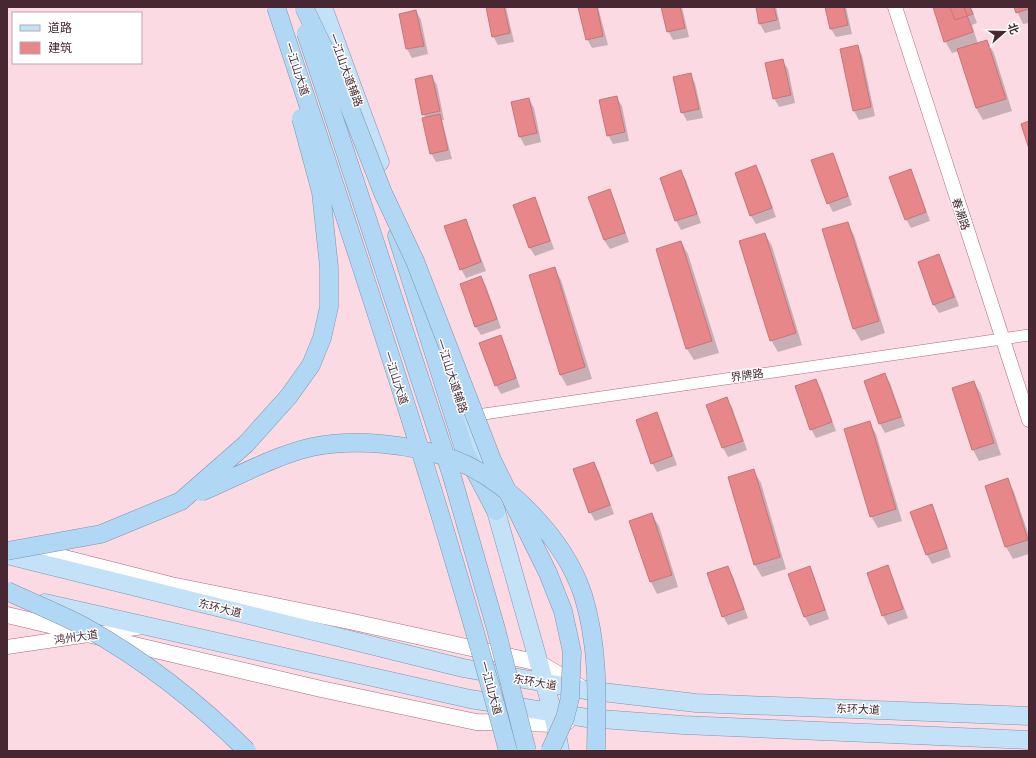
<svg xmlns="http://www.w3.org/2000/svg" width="1036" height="758" font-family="'Fira Sans','Noto Sans SC',sans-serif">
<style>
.shadow{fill:#0003}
.building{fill:#e8878a;stroke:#c47678}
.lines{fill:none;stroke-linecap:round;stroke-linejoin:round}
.minor-casing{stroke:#b16881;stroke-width:12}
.tertiary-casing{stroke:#b16881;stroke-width:15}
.secondary-casing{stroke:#b16881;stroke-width:17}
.primary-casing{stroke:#7e94ae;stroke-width:19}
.trunk-casing{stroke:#7e94ae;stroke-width:19}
.minor{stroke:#fff;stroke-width:11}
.tertiary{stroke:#fff;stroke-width:14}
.secondary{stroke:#fff;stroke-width:16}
.primary{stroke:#c4e2f7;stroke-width:18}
.trunk{stroke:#b0d8f4;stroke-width:18}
.trunk-bridge-casing{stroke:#7e94ae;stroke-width:19;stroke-linecap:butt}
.trunk-bridge{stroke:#b0d8f4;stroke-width:18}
.labels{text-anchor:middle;stroke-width:3;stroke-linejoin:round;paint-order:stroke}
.street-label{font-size:11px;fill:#462732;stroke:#fff}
</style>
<rect width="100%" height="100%" fill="#fbdae3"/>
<path class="shadow" d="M487 7H506L514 42 498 45 493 36Z
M579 7H598L608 45 592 48 587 39Z
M662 7H682L689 37 673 40 668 31Z
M757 7H776L781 29 765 33 760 24Z
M826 7H846L852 34 836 37 831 29Z
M934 7H971L977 23 972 25 978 44 987 41 994 53 1012 111 983 120 976 108 959 51 952 53 945 41Z
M1015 7H1029V23L1023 24Z
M416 11 421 20 428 54 412 58 407 49 400 15Z
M857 46 862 55 875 116 859 120 854 111Z
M782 60 788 69 795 103 779 107 774 98Z
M690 75 695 83 703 118 687 121 682 112Z
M432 77 437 85 444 120H442L452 159 436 162 431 153 426 118 423 114Z
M617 98 622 106 629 141 613 144 608 135Z
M529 99 534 108 541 142 525 146 520 137 513 103Z
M832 154 837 163 852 205 833 212 828 203Z
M756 166 761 175 776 217 756 224 751 216Z
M910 170 915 179 930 221 911 228 906 219Z
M680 172 686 180 701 223 681 230 676 221 661 179Z
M609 191 614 199 629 242 610 249 604 240 589 198Z
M534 198 539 207 554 249 535 256 530 248Z
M465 220 470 229 486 271 466 278 461 269Z
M847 223 854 235 885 333 861 341 854 329 823 230Z
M765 234 772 246 802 345 778 352 771 340Z
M681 242 688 254 719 353 694 360 687 349 657 250Z
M938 255 943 264 959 306 939 313 934 305 919 262Z
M554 268 561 280 592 379 567 386 560 374Z
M481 277 486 286 501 328 481 335 476 327 461 284Z
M500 336 505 345 520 387 501 394 496 385Z
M885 375 890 383 905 426 885 433 880 424 865 382Z
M816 380 821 389 836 431 816 438 811 429Z
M974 382 981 394 1001 455 979 461 973 450Z
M727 399 732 407 747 450 728 457 723 448 707 406Z
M656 414 661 422 677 465 657 472 652 463Z
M869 422 876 434 902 521 878 528 871 516Z
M594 463 599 472 614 514 595 521 590 512Z
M754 471 761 483 786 569 762 577 755 565 729 478Z
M1008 480 1014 492 1029 536V554L1013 559 1006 547 986 486Z
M931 506 936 514 951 557 932 564 927 555 911 513Z
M652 515 659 526 678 587 657 594 651 582 631 521Z
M887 566 892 575 908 618 888 625 883 616 868 574Z
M727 567 733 576 748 618 728 625 723 616Z
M809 567 814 576 829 619 810 626 805 617 789 575Z"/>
<path class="building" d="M486 7H504L510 33 492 37Z
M578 7H597L603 36 586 40Z
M661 7H680L685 28 667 32Z
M756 7H774L777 20 759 24Z
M825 7H844L848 25 830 29Z
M933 7H964L973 32 944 42Z
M950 7H970L973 14 955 20Z
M1014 7H1029V9L1016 13Z
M416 10 424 46 406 49 399 14Z
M987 40 1006 99 976 108 957 49Z
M858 45 871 107 853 111 840 49Z
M783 59 791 95 773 99 765 63Z
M691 73 699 109 681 113 673 77Z
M432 75 440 111 422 115 415 79Z
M617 96 625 132 607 136 599 100Z
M529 98 537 133 519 137 511 102Z
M440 114 448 150 430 154 422 118Z
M1029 121V149L1021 124Z
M833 153 848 196 827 204 811 160Z
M756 165 772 208 750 216 735 173Z
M911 169 926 212 905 220 889 177Z
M681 170 697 214 675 221 660 178Z
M610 189 625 233 604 240 588 197Z
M535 197 550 241 529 248 513 205Z
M466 219 481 262 460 270 444 226Z
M848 222 879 321 853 329 822 229Z
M765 233 796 333 770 341 739 241Z
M681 241 712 341 686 349 656 249Z
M939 254 954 297 933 305 918 262Z
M555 267 585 367 560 375 529 275Z
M481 276 497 319 475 327 460 284Z
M501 335 516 378 495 386 479 343Z
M885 373 901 417 879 424 864 381Z
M816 379 832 422 810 430 795 386Z
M974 381 994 443 972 450 952 388Z
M727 397 743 441 722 448 706 405Z
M657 412 672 456 651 464 636 420Z
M870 421 896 509 870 517 844 429Z
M594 462 610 505 589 513 573 469Z
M754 469 780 557 754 565 728 477Z
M1008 478 1028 540 1005 547 985 486Z
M932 504 947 548 926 555 910 512Z
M652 513 672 575 650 582 629 521Z
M888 565 903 609 882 616 867 573Z
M728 566 744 609 722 617 707 573Z
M810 566 825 610 804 617 788 574Z"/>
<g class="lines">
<g class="minor-casing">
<path id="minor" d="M470 416 1029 335"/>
</g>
<g class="tertiary-casing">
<path id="tertiary" d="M895 7 1029 420
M7 647 143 627"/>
</g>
<g class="secondary-casing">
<path id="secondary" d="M25 548 171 585 349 621 539 663 580 687
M7 615 321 689 476 722 556 724 567 722"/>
</g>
<g class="primary-casing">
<path id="primary" d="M323 7 380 162
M458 393 496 511 553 713 560 751
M7 555 463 668 585 690 696 703 1029 716
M45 603 470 699 587 718 683 725 1029 740"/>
</g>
<g class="trunk-casing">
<path id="trunk" d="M397 236 465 452 496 511"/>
</g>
<use href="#minor" class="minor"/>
<use href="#tertiary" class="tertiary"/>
<use href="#secondary" class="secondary"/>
<use href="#primary" class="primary"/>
<use href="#trunk" class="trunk"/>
<g class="trunk-bridge-casing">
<path id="trunk-bridge" d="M276 7C357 254 441 500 508 751
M304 7 339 80 383 193 415 261 492 460 548 573 563 611 572 652 570 698 565 718 550 751
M306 33 451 473 496 629 527 751
M201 492C237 477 273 456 312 447 356 438 413 444 455 460 509 481 565 540 583 595 599 646 597 699 596 751
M7 551 101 534 181 501 246 444 289 396 311 365 322 338 329 307V267L321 192 301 118
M7 591C33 603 60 614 85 627 144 660 199 703 247 751"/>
</g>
<use href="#trunk-bridge" class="trunk-bridge"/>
</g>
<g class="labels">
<g class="street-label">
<text transform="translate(297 69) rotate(72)" y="4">一江山大道</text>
<text transform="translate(346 70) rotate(70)" y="4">一江山大道辅路</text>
<text transform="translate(961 214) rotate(72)" y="4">春潮路</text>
<text transform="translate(747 375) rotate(-8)" y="4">界牌路</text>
<text transform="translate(452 376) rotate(72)" y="4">一江山大道辅路</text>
<text transform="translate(396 378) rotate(72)" y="4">一江山大道</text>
<text transform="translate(220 608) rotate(14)" y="4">东环大道</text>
<text transform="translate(76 637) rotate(-8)" y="4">鸿州大道</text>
<text transform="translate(535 682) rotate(10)" y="4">东环大道</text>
<text transform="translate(491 688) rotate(75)" y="4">一江山大道</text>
<text transform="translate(858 709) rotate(2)" y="4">东环大道</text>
</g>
</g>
<rect width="1036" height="758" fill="none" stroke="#462732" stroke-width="16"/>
<rect x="12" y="12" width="130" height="52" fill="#ffffff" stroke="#b5a9ad"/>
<rect x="20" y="25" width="20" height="6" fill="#c4e2f7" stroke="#b5a9ad"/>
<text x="48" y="32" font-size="12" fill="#462732">道路</text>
<rect x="20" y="42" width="20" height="12" fill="#e8878a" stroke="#b5a9ad"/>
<text x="48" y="52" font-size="12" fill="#462732">建筑</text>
<g transform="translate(1004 32) rotate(70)" stroke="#ffffff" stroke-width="3" paint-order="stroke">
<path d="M0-3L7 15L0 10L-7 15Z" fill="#462732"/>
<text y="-6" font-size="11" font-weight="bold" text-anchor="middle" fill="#462732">北</text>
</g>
</svg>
